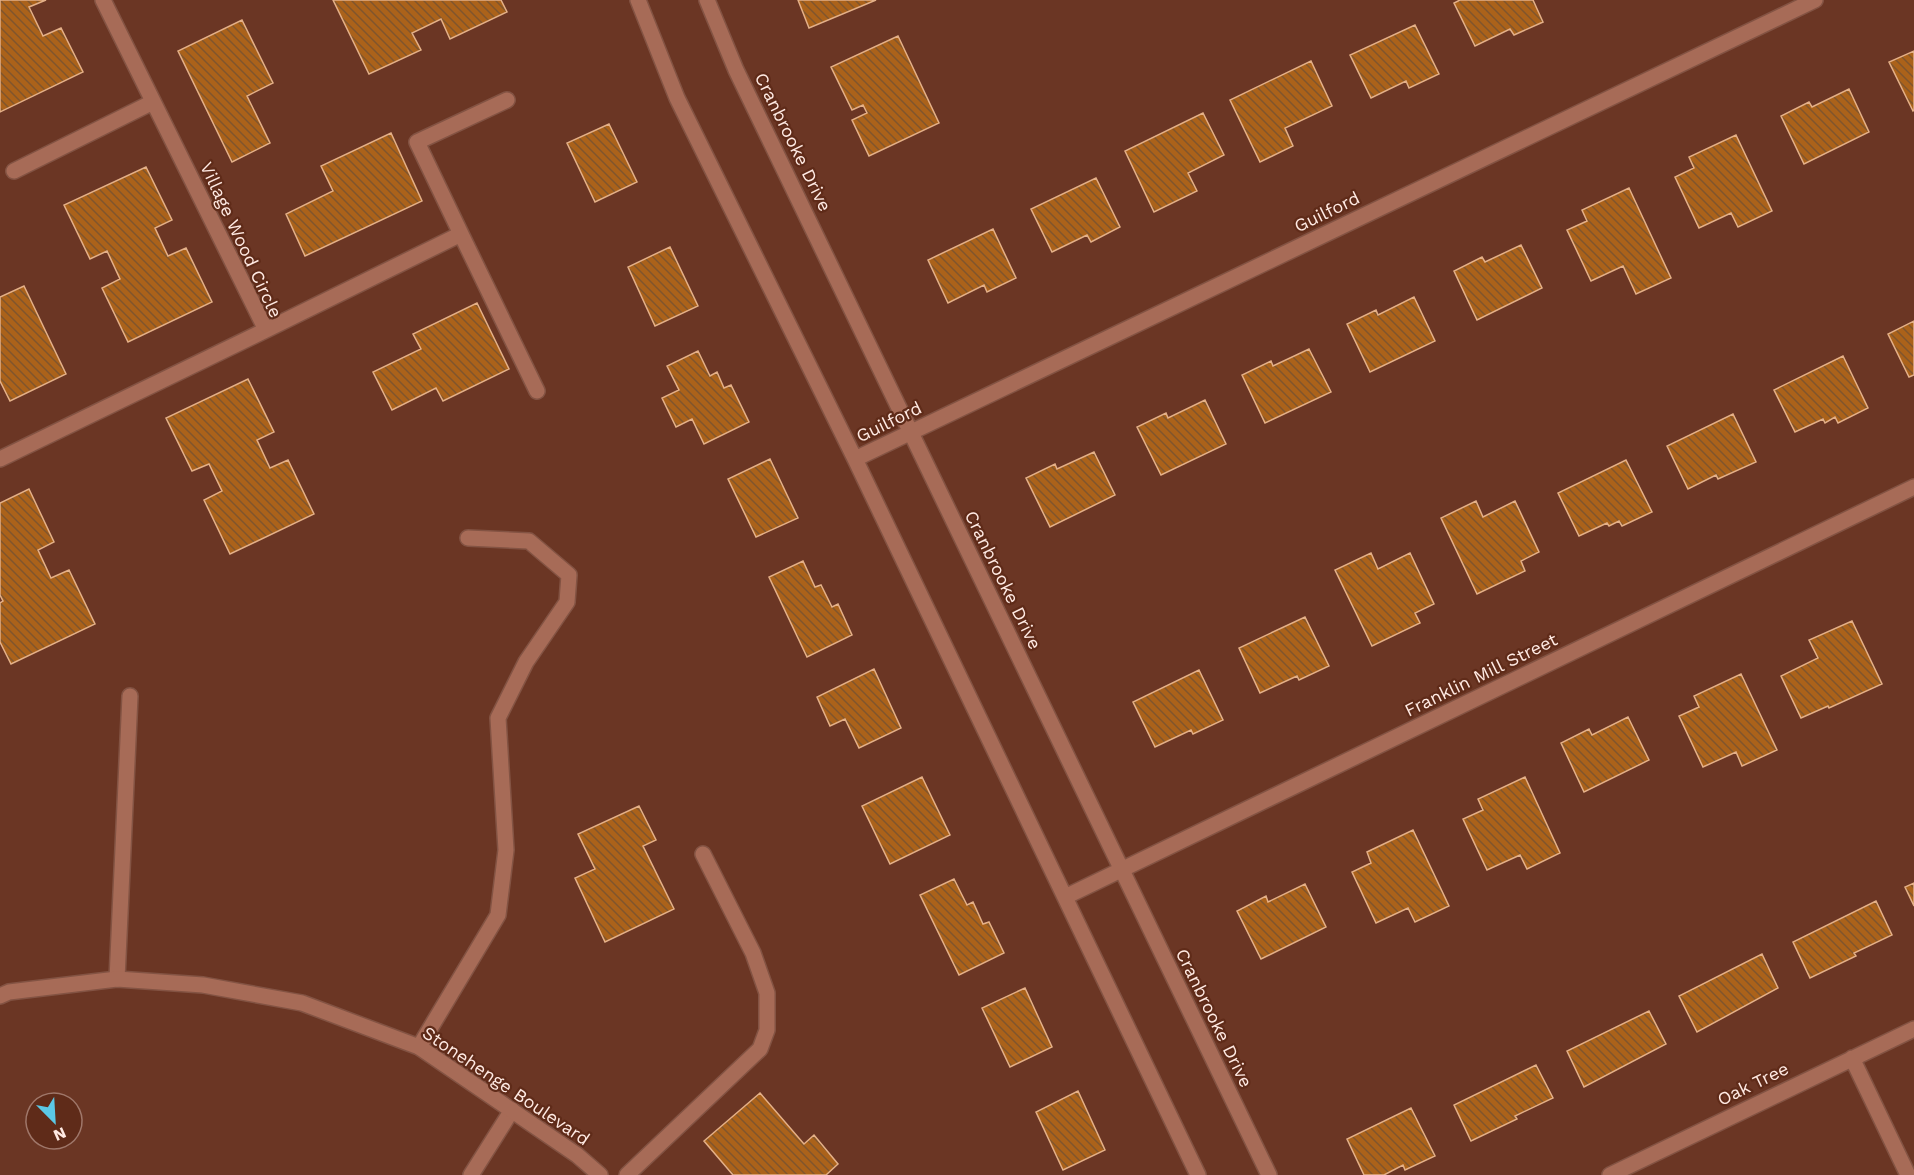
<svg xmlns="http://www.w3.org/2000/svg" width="1914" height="1175" font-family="'Work Sans',sans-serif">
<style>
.building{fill:url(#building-back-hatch);stroke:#e4b088;stroke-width:1.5}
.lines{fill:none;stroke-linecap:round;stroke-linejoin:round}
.service-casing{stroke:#835343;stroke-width:18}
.minor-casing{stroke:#835343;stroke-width:18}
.service{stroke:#a76b57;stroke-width:15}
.minor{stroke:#a76b57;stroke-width:15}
.labels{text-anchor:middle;stroke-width:4.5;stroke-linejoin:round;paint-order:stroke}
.street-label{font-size:18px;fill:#ffeae3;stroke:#5f2b19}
</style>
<defs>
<pattern id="building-back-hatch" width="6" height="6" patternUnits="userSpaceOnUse" patternTransform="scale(1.5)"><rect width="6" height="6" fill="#ab621a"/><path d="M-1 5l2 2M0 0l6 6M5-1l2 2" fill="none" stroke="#80552d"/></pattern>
</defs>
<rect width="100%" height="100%" fill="#6b3624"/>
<path class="building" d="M0 0H46L29 7 43 36 61 28 83 72 0 112Z
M333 0H501L507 12 450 39 441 19 412 33 421 50 369 74Z
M798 0H876L809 28Z
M1460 0H1533L1543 22 1514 35 1510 29 1475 46 1454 3Z
M242 20 273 83 247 96 270 143 232 162 178 51Z
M1415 25 1439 74 1409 88 1406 81 1371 98 1350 55Z
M898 36 939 123 869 156 852 120 867 113 863 105 852 110 831 67Z
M1914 51V110L1913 111 1889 62Z
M1311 61 1332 106 1285 128 1293 146 1260 162 1230 100Z
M1849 89 1869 132 1804 164 1781 116 1809 102 1812 107Z
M1203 113 1224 155 1188 173 1197 191 1154 212 1125 151Z
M609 124 637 182 595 202 567 143Z
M391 133 422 201 305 256 286 214 333 191 321 166Z
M1736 135 1772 211 1738 227 1731 213 1699 228 1675 177 1694 168 1689 157Z
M146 167 172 220 155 228 168 256 186 248 212 302 128 342 102 288 120 279 107 251 90 259 64 205Z
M1096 178 1120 227 1091 242 1087 235 1052 252 1031 209Z
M1629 188 1671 278 1636 294 1623 266 1591 281 1567 230 1587 221 1582 210Z
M993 229 1016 278 987 292 984 285 948 303 928 260Z
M1521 245 1542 288 1477 320 1454 271 1482 257 1485 262Z
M670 247 698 306 655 326 628 267Z
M24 286 66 374 10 401 0 381V297Z
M1414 297 1435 341 1370 372 1347 324 1376 310 1378 315Z
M477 303 509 369 443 401 436 388 392 410 373 372 421 349 413 334Z
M1914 321V375L1909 377 1888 334Z
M1309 349 1331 392 1265 423 1242 375 1271 361 1273 366Z
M698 351 710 376 717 372 724 388 731 385 749 422 704 444 692 419 676 427 662 398 679 390 667 366Z
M1843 356 1868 408 1838 423 1835 417 1825 423 1823 419 1795 432 1774 390Z
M248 379 274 432 257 440 270 468 288 460 314 514 230 554 204 500 222 491 209 464 192 471 166 418Z
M1205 400 1226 444 1161 475 1137 427 1166 413 1168 418Z
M1733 414 1756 462 1718 479 1716 475 1688 489 1667 446Z
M1094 452 1115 495 1050 527 1026 478 1055 464 1057 469Z
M770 459 798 518 756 537 728 479Z
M1626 460 1652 512 1622 526 1619 521 1609 526 1607 523 1579 536 1558 493Z
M29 489 54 542 38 550 51 578 69 570 95 624 11 664 0 642V603L3 601 0 595V503Z
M1476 501 1483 517 1515 501 1539 552 1521 561 1525 571 1477 594 1441 518Z
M1371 553 1378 569 1410 553 1434 604 1415 613 1420 623 1372 646 1335 570Z
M803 561 815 587 821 585 832 607 838 604 852 635 807 657 769 577Z
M1305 617 1329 666 1299 680 1297 676 1260 693 1239 648Z
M1852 621 1882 684 1829 708 1828 706 1801 718 1781 676 1818 658 1809 640Z
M874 669 901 728 859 748 845 719 830 726 817 697Z
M1199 670 1223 720 1193 734 1191 730 1155 747 1133 702Z
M1741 674 1777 750 1742 766 1736 752 1703 767 1679 716 1699 707 1694 696Z
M1628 717 1649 760 1584 792 1561 743 1589 729 1592 735Z
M922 777 950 835 890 864 862 806Z
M1525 777 1560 853 1527 869 1520 855 1487 870 1463 819 1483 810 1478 799Z
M639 806 656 840 643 846 674 909 605 942 575 878 595 869 578 834Z
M1413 830 1449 906 1415 922 1408 908 1376 923 1352 872 1371 863 1367 852Z
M954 879 967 905 973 902 983 924 989 922 1004 953 959 975 920 895Z
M1914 883V906L1905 887Z
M1305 884 1326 927 1261 959 1237 911 1266 896 1268 902Z
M1876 901 1892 935 1854 953 1856 956 1810 978 1793 942Z
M1762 954 1778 988 1697 1032 1679 996Z
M1025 988 1052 1047 1010 1067 982 1008Z
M1649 1011 1666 1044 1584 1087 1567 1051Z
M1536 1065 1553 1098 1515 1116 1517 1119 1471 1141 1454 1105Z
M1078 1091 1105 1150 1063 1170 1036 1112Z
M760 1093 804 1144 814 1135 838 1164 826 1175H733L704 1141Z
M1411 1108 1435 1156 1405 1170 1403 1165 1384 1175H1364L1347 1139Z"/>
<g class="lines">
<g class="service-casing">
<path id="service" d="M14 171 153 102
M461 234 417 142 507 100
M266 330 461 234 537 391
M0 459 266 330 103 0
M117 979 130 696
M419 1047 498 915 506 850 498 718 526 662 567 602 569 575 529 541 468 538
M471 1175 512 1110
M627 1175 760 1049 767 1030V993L753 953 703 854"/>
</g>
<g class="minor-casing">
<path id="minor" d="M638 0 677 98 855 459 1198 1175
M707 0 736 70 1269 1175
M855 459 1815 0
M1065 897 1914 487
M0 996 9 992 117 979 203 985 302 1003 419 1047 577 1155 600 1175
M1852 1058 1908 1175
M1610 1175 1914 1029"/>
</g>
<use href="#service" class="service"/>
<use href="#minor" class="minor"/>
</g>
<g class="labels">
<g class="street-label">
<text transform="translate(793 142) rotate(64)" y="6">Cranbrooke Drive</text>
<text transform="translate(1327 212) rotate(-26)" y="6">Guilford</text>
<text transform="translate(241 240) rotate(65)" y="6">Village Wood Circle</text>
<text transform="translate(889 422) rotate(-26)" y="6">Guilford</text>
<text transform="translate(1003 580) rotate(64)" y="6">Cranbrooke Drive</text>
<text transform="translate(1481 675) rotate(-26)" y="6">Franklin Mill Street</text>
<text transform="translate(1214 1018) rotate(64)" y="6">Cranbrooke Drive</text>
<text transform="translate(1753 1084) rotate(-26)" y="6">Oak Tree</text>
<text transform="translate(506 1086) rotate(34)" y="6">Stonehenge Boulevard</text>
</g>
</g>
<g transform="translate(54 1121) rotate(156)"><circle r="28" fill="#5f2b19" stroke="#9f776a" stroke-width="1.5"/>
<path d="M0-4.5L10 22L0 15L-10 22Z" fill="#5bc8e6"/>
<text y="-9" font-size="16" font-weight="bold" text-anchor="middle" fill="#ffeae3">N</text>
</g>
</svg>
